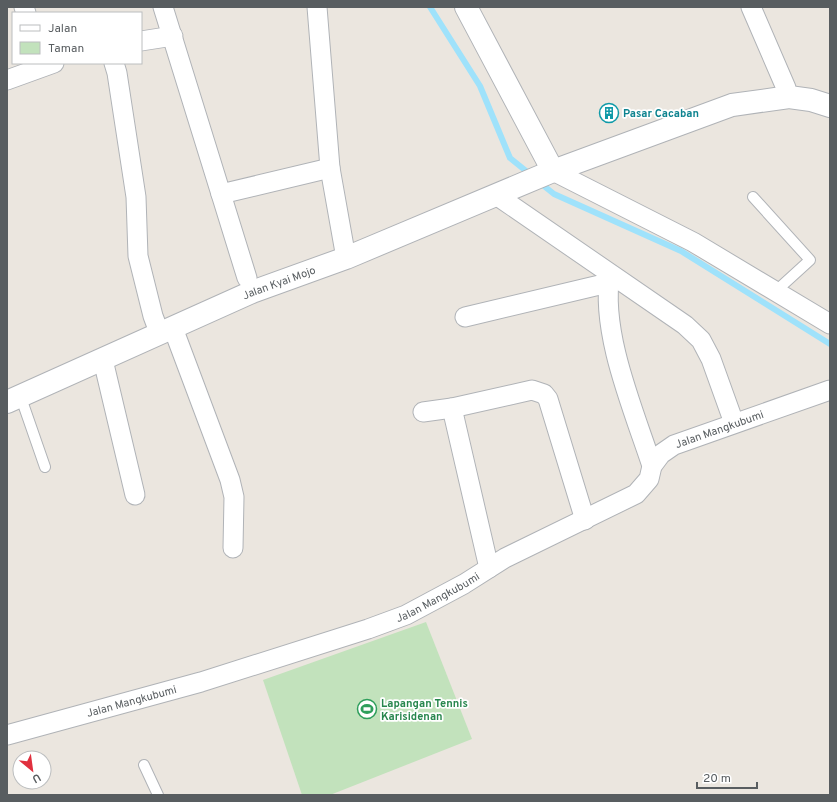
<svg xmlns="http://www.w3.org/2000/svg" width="837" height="802" font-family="Overpass,sans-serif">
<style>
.green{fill:#c2e2bc}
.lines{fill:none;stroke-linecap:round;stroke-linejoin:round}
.stream{stroke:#9fe2fb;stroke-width:6}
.service-casing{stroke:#b0b3b7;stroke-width:12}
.minor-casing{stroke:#b0b3b7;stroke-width:21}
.tertiary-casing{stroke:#b0b3b7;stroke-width:24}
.service{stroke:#fff;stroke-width:10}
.minor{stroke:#fff;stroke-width:19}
.tertiary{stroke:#fff;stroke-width:22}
.labels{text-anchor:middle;stroke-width:3.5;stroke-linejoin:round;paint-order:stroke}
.culture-label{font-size:11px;font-weight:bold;fill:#0d838f;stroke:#fff;text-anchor:start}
.street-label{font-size:11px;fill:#585d60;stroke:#fff}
.leisure-label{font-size:11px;font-weight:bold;fill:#27864d;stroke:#fff;text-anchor:start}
</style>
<rect width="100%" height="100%" fill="#ebe6df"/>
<path class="green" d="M426 622 472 739 330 795H302L263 680Z"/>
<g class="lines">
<path class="stream" d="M430 7 480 86 510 158 531 175
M539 182 554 194 681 251 830 344"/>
<g class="service-casing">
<path id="service" d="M753 197 810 260 776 291
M20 395 45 467
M144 765 158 795"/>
</g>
<g class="minor-casing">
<g id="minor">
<path d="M24 7 26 13"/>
<path d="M163 7 221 194 330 168"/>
<path d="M317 7 330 168 346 258"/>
<path d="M751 7 786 88"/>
<path d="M141 41 173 36"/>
<path d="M114 63 117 73 136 197 138 256 153 316 159 332"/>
<path d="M7 80 54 63"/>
<path d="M553 171 693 242 830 324"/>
<path d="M221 194 247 278"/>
<path d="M496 195 685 325 701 340 711 359 734 423"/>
<path d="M610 275C600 332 634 411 652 466"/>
<path d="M465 317 608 283"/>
<path d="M173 328 230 480 234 497 233 548"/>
<path d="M103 360 135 495"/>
<path d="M452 408 489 568"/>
<path d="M423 412 452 408 532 390 544 394 548 399 585 520"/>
<path id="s1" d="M7 735 201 682 368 629 406 615 464 584 505 558 636 494 649 479 652 466 661 454 674 445 830 390"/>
</g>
</g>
<g class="tertiary-casing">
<g id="tertiary">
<path d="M466 7 553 171"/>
<path id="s2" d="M7 402 252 292 346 258 553 171 732 105 789 97 811 100 830 106"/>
</g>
</g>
<use href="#service" class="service"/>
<use href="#minor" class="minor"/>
<use href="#tertiary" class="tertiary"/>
</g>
<defs>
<g id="building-ring" transform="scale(1)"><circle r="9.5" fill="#fff" stroke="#0f9aa8" stroke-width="1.5"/><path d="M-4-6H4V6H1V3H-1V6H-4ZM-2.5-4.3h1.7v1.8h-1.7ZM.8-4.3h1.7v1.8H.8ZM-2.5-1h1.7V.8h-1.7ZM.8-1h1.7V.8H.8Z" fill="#0f9aa8"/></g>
<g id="stadium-ring" transform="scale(1)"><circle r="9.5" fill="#fff" stroke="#2e9e5b" stroke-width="1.5"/><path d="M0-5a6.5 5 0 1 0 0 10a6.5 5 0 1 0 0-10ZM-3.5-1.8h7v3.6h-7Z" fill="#2e9e5b"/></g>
</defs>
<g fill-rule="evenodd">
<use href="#building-ring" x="609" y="113"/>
<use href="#stadium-ring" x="367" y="709"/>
</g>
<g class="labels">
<g class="culture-label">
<text x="623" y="117">Pasar Cacaban</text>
</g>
<g class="street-label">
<text dy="4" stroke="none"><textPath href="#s2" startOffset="297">Jalan Kyai Mojo</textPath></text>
<text dy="4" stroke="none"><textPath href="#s1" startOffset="789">Jalan Mangkubumi</textPath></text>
<text dy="4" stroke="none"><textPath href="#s1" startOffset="453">Jalan Mangkubumi</textPath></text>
<text dy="4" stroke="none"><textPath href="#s1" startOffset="129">Jalan Mangkubumi</textPath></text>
</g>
<g class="leisure-label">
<text x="381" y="707">Lapangan Tennis<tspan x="381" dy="13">Karisidenan</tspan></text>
</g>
</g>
<rect width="837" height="802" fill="none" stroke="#585d60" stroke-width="16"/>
<rect x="12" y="12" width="130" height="52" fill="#ffffff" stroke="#bcbebf"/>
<rect x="20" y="25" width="20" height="6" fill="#ffffff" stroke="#bcbebf"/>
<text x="48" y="32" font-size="12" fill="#585d60">Jalan</text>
<rect x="20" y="42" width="20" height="12" fill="#c2e2bc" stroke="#bcbebf"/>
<text x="48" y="52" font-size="12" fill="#585d60">Taman</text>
<g transform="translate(32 770) rotate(151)"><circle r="19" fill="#ffffff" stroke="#bcbebf"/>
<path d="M0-3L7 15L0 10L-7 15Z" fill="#e0303e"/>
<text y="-6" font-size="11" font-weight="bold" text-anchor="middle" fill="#585d60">U</text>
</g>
<path d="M697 782v6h60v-6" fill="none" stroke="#585d60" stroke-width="2"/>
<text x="703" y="782" font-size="12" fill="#585d60" stroke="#ffffff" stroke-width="3" paint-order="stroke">20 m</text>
</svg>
